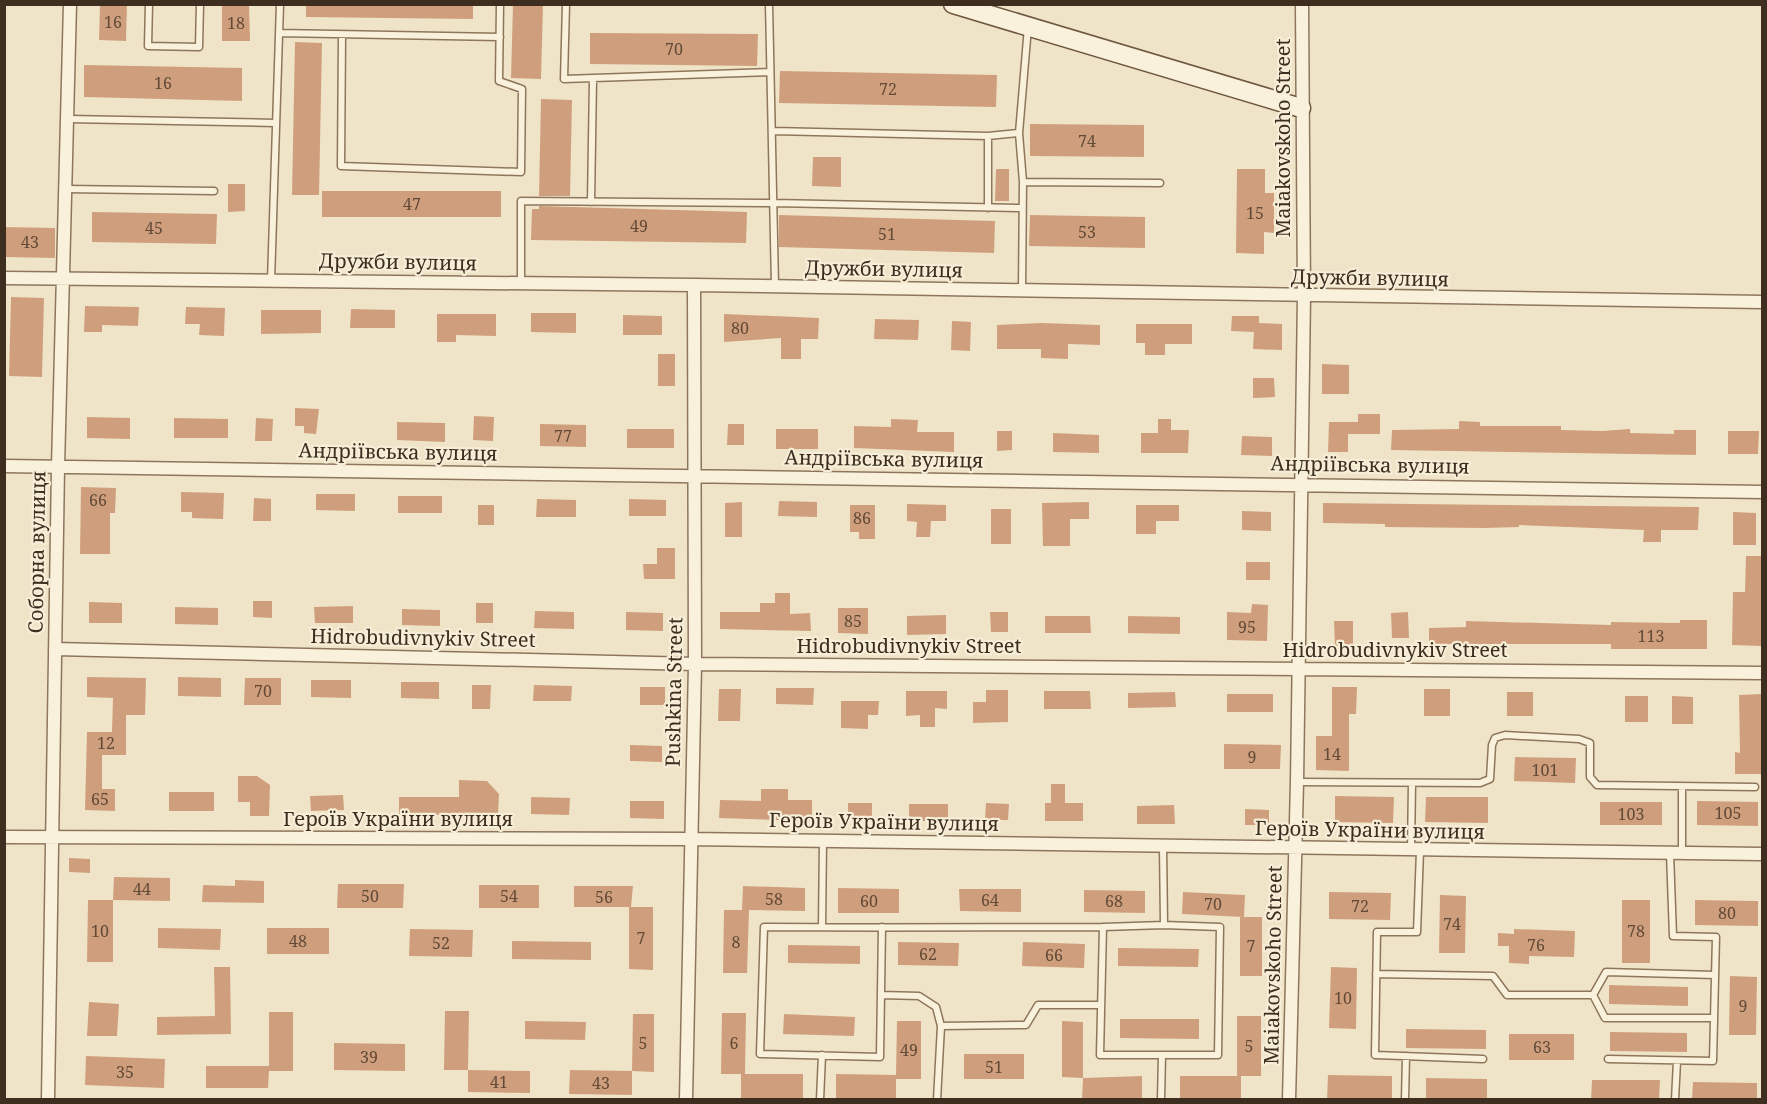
<svg xmlns="http://www.w3.org/2000/svg" width="1767" height="1104" font-family="'Noto Serif',serif">
<style>
.building{fill:#cf9f7d}
.lines{fill:none;stroke-linecap:round;stroke-linejoin:round}
.lane-casing{stroke:#8d765c;stroke-width:9}
.street-casing{stroke:#8d765c;stroke-width:15}
.secondary-casing{stroke:#6f573f;stroke-width:21}
.lane{stroke:#faf1dc;stroke-width:6}
.street{stroke:#faf1dc;stroke-width:12}
.secondary{stroke:#faf1dc;stroke-width:18}
.labels{text-anchor:middle;stroke-width:4.5;stroke-linejoin:round;paint-order:stroke}
.number-label{font-size:16px;fill:#624a37}
.street-label{font-size:20px;fill:#3d2e20;stroke:#f7eed8}
</style>
<rect width="100%" height="100%" fill="#f0e4c8"/>
<path class="building" d="M100 4H127L126 41 99 40Z
M222 4H249L250 41H222Z
M306 4H473V19L306 17Z
M513 4H543L541 79 511 78Z
M590 33 758 34 757 66 590 64Z
M295 42 322 43 319 195H292Z
M84 65 242 68V101L84 97Z
M780 71 997 75 996 107 779 103Z
M541 99 572 100 570 196H539Z
M1030 124 1144 125V157L1030 156Z
M813 157H841V187L812 186Z
M996 169H1009V201H995Z
M1237 169H1265V193H1274V233L1264 232V254L1236 253Z
M228 184H245V211L228 212Z
M322 191H501V217H322Z
M539 206 747 212 746 243 531 240 532 209H539Z
M92 212 217 214 216 244 92 242Z
M779 215 995 221 994 253 779 247Z
M1030 215 1145 217V248L1029 246Z
M4 227 55 228V258L4 257Z
M11 297 44 298 42 377 9 376Z
M85 306 139 307 138 326 102 325V332H84Z
M186 307 225 308 224 336 199 335 200 324H185Z
M351 309 395 310V328H350Z
M261 310H321V333L261 334Z
M531 313H576V333L531 332Z
M437 314H496V336L456 335V342H437Z
M724 314 819 318 818 339H801V359H781V338L724 342Z
M623 315 662 316V335H623Z
M1232 316H1259V323L1282 324V350L1253 349 1254 332 1231 331Z
M875 319 919 320 918 340 874 339Z
M952 321 971 322 970 351 951 350Z
M1041 323 1100 325V345L1068 344V359L1041 358V349H997V325Z
M1136 324H1192V344H1165V355H1145V343H1136Z
M658 354H675V386H658Z
M1322 364 1349 365V394H1322Z
M1253 378H1274L1275 397 1253 398Z
M295 408 319 409 316 434 304 433V426H295Z
M1358 414H1380V434H1348V452H1328L1329 422H1358Z
M474 416 494 417 493 441 473 440Z
M87 417 130 418V439L87 438Z
M174 418 228 419V438H174Z
M256 418 273 419 272 441H255Z
M891 419 918 420 917 432H954V452L854 448V426L891 427Z
M1158 419H1171V430H1189L1188 453H1141V433H1158Z
M1459 421 1480 422V426H1561V430L1602 431 1630 429V433L1674 434V430H1696V455L1391 450 1392 430 1459 429Z
M397 422 445 423V442L397 440Z
M540 424 586 425V447L540 446Z
M728 424H744V445H727Z
M627 429H674V448H627Z
M776 429H818V449H776Z
M997 431H1012V450L997 451Z
M1728 431H1759L1758 454H1728Z
M1053 433 1099 435V453L1053 452Z
M1242 436 1272 437V456L1241 455Z
M81 487 116 488 115 513H110V554H80Z
M181 492 224 493 223 519 192 518V512H181Z
M316 494H355V511L316 510Z
M398 496H442V513H398Z
M254 498 271 499V521H253Z
M537 499 576 500V517H536Z
M629 499 666 500V516H629Z
M779 501 817 502V517L778 516Z
M742 502V537H725V503Z
M1089 502V519H1070V546H1043L1042 503Z
M1323 503 1699 507 1698 530H1661V542H1643L1644 530 1519 525V527L1484 528 1385 527V524L1323 523Z
M907 504 946 505V521H931L930 537H916L917 522 907 521Z
M478 505H494V525H478Z
M850 505H875V539H859V532H850Z
M1136 505H1179V521H1156V534H1136Z
M991 509H1011V544H991Z
M1242 511 1271 512V531L1242 530Z
M1733 512 1756 513V545H1733Z
M657 548H675V579H644L643 564H657Z
M1746 556H1762V646L1732 645 1733 592H1745Z
M1246 562H1270V580H1246Z
M775 593H790V614L810 613 811 631 720 629V612H760V603H775Z
M253 601H272V618L253 617Z
M89 602 122 603V623H89Z
M476 603H493V623H476Z
M1252 604 1268 605 1267 641 1227 640V612L1251 613Z
M353 606V623H315L314 607Z
M175 607 218 608V625L175 624Z
M838 608H868V634L838 633Z
M402 609 440 610V626L402 625Z
M535 611 574 612V629L534 628Z
M626 612 663 613V631L626 630Z
M990 612H1008V632H991Z
M1408 612 1409 638H1392L1391 613Z
M946 615V634L907 635V616Z
M1045 616H1090L1091 633H1045Z
M1128 616 1180 617V634L1128 633Z
M1680 620H1707V649H1611V644H1429V628L1466 627V621L1611 625V622L1680 623Z
M1334 621H1353V646H1335Z
M87 677 146 678 145 715H126V755H102V789H115V811L85 810 87 732H112L113 698 87 697Z
M178 677 221 678V697L178 696Z
M245 678H281V705H244Z
M311 680H351V698L311 697Z
M401 682H439V699L401 698Z
M472 685H491L490 709H472Z
M534 685 572 686 571 701H533Z
M640 687H665V705H640Z
M1332 687H1357L1356 714H1349V771L1316 770V736H1332Z
M776 688H814L813 705 776 704Z
M719 689H741L740 721H718Z
M1424 689H1450V716H1424Z
M986 690H1008V722L973 723V702H986Z
M906 691H947V709L935 708V727H920V715L906 716Z
M1044 691H1090L1091 709H1044Z
M1175 692 1176 707 1128 708V693Z
M1507 692H1533V716H1507Z
M1227 694H1273V712H1227Z
M1761 694V774H1735V752L1740 753 1739 695Z
M1625 696H1648V722H1625Z
M1672 696 1693 697V724H1672Z
M841 701H879L878 715H868V729L841 728Z
M1224 744 1281 745 1280 769H1224Z
M630 745 662 746V762L630 761Z
M1515 757 1576 758 1575 783 1514 781Z
M238 776H257L270 785 269 816H250V802H238Z
M459 780 487 781 499 794 498 816 399 814V797H459Z
M1051 784H1065V803H1083V821H1045V803H1051Z
M761 789H788V800H812V821L719 818 720 800 761 801Z
M169 792H214V811H169Z
M343 795 344 810 311 811 310 796Z
M1335 796 1394 797 1393 823 1335 822Z
M531 797 570 798 569 815 531 814Z
M1426 797H1488V823L1425 822Z
M630 801H664V819L630 818Z
M1697 801 1758 802V826L1697 825Z
M1600 802H1662V825H1600Z
M848 803H872V819H848Z
M986 803 1009 804 1008 820H985Z
M909 804H948V821H909Z
M1174 805 1175 824H1137V806Z
M1245 809 1269 810V825H1245Z
M69 858 90 859V873L69 872Z
M114 877 170 878V901L113 900Z
M235 880 264 881V903L202 902 203 885 235 886Z
M338 884H404L403 908H337Z
M479 885H539V908H479Z
M574 886H633L631 907H653V970L629 969V907H574Z
M743 886 805 888V911L749 910 747 973H723L724 910H742Z
M838 888 899 889V913H838Z
M959 889H1021V912L960 911Z
M1084 890 1145 891V913L1084 912Z
M1183 892 1245 895 1244 917 1182 914Z
M1329 892 1391 893 1390 920 1329 919Z
M1440 895 1466 896 1465 953H1439Z
M88 900H113V962H87Z
M1622 900H1650V963H1622Z
M1695 900 1758 901V926L1695 925Z
M1240 917H1262V976H1240Z
M158 928 221 929 220 950 158 948Z
M267 928H329V954H267Z
M410 929 473 930 472 957 409 956Z
M1514 929 1575 931 1574 957 1529 956V964L1509 963V946H1498V933L1514 934Z
M512 941 591 942V960L512 959Z
M898 942 959 943 958 966 898 965Z
M1023 942 1085 944 1084 968 1022 966Z
M788 945 860 946V964L788 963Z
M1118 948 1199 949 1198 967 1118 966Z
M214 967H230L231 1034 157 1035V1017L215 1016Z
M1331 967 1357 968 1356 1029 1329 1028Z
M1730 976 1757 977 1756 1035H1729Z
M1609 985 1688 987V1006L1609 1004Z
M89 1002 119 1004 117 1036H87Z
M445 1011H469L468 1070H444Z
M269 1012H293V1071H269L268 1088H206V1066H269Z
M722 1013H746L745 1074H721Z
M633 1014H654V1072L632 1071Z
M784 1014 855 1017 854 1036 783 1034Z
M1237 1016H1261V1076H1241V1100H1180V1076H1237Z
M1120 1019H1199V1039L1120 1038Z
M525 1021 586 1022 585 1040 525 1039Z
M897 1021H921V1079H896V1098H836V1074L896 1075Z
M1062 1021 1083 1022V1078L1062 1077Z
M1406 1029 1486 1030V1049L1406 1048Z
M1610 1032 1687 1033V1052L1610 1051Z
M1509 1034H1574V1060H1509Z
M334 1043 405 1044V1071L334 1070Z
M964 1054H1024V1079H964Z
M86 1056 165 1059 164 1088 85 1085Z
M468 1070 530 1071V1093L468 1092Z
M570 1070 632 1071V1095L569 1094Z
M741 1074H803V1099H741Z
M1328 1075 1392 1076V1100H1327Z
M1142 1076V1099L1082 1100 1083 1078Z
M1426 1078 1487 1079V1100H1426Z
M1592 1080H1660L1659 1100H1591Z
M1693 1082 1757 1083V1100H1692Z"/>
<g class="lines">
<g class="lane-casing">
<path id="lane" d="M149 4 148 46 199 47 200 4
M566 4 564 79 769 72
M769 4 775 286
M279 33 500 37
M342 36 341 166 521 172 522 89 499 81 500 4
M68 119 276 123
M773 131 988 136 1019 133
M1023 182 1160 183
M66 189 214 191
M591 202 593 80
M988 208V136
M271 281 280 4
M521 283V201L774 203 1022 208
M1022 290 1023 182 1019 133 1028 27
M1297 782 1480 783 1490 779 1492 745 1495 738 1505 735 1579 739 1590 743V777L1597 785 1755 787
M1163 846 1164 925 1220 927 1218 1055H1100L1103 927 1164 925
M1411 851 1412 783
M1420 851 1417 932H1377L1375 1055 1483 1059
M1682 852V787
M822 927 823 841
M882 927 880 1057 760 1054 764 927C877 928 990 927 1103 927
M1376 974 1493 976 1507 995H1593L1605 1018H1714
M881 995 919 996 936 1007 941 1026
M1593 995 1606 972 1715 975
M1608 1059 1713 1061 1716 937 1673 936 1670 853
M820 1100 822 1055
M937 1100 941 1026 1026 1025 1038 1005H1101
M1161 1100 1162 1055
M1405 1100 1406 1056
M1675 1100 1677 1061"/>
</g>
<g class="street-casing">
<path id="street" d="M4 278 694 285 1762 302
M4 466 1762 492
M55 649 695 664 1762 673
M4 837 690 839 1762 854
M48 1100 58 467 70 4
M686 1100 695 664 694 285
M1289 1100 1297 782 1304 296 1302 4"/>
</g>
<g class="secondary-casing">
<path id="secondary" d="M953 4 1301 108"/>
</g>
<use href="#lane" class="lane"/>
<use href="#street" class="street"/>
<use href="#secondary" class="secondary"/>
</g>
<g class="labels">
<g class="number-label">
<text x="113" y="28">16</text>
<text x="236" y="29">18</text>
<text x="674" y="55">70</text>
<text x="163" y="89">16</text>
<text x="888" y="95">72</text>
<text x="1087" y="147">74</text>
<text x="412" y="210">47</text>
<text x="1255" y="219">15</text>
<text x="639" y="232">49</text>
<text x="154" y="234">45</text>
<text x="1087" y="238">53</text>
<text x="887" y="240">51</text>
<text x="30" y="248">43</text>
<text x="740" y="334">80</text>
<text x="563" y="442">77</text>
<text x="98" y="506">66</text>
<text x="862" y="524">86</text>
<text x="853" y="627">85</text>
<text x="1247" y="633">95</text>
<text x="1651" y="642">113</text>
<text x="263" y="697">70</text>
<text x="106" y="749">12</text>
<text x="1332" y="760">14</text>
<text x="1252" y="763">9</text>
<text x="1545" y="776">101</text>
<text x="100" y="805">65</text>
<text x="1728" y="819">105</text>
<text x="1631" y="820">103</text>
<text x="142" y="895">44</text>
<text x="370" y="902">50</text>
<text x="509" y="902">54</text>
<text x="604" y="903">56</text>
<text x="774" y="905">58</text>
<text x="990" y="906">64</text>
<text x="869" y="907">60</text>
<text x="1114" y="907">68</text>
<text x="1213" y="910">70</text>
<text x="1360" y="912">72</text>
<text x="1727" y="919">80</text>
<text x="1452" y="930">74</text>
<text x="100" y="937">10</text>
<text x="1636" y="937">78</text>
<text x="641" y="944">7</text>
<text x="298" y="947">48</text>
<text x="736" y="948">8</text>
<text x="441" y="949">52</text>
<text x="1536" y="951">76</text>
<text x="1251" y="952">7</text>
<text x="928" y="960">62</text>
<text x="1054" y="961">66</text>
<text x="1343" y="1004">10</text>
<text x="1743" y="1012">9</text>
<text x="643" y="1049">5</text>
<text x="734" y="1049">6</text>
<text x="1249" y="1052">5</text>
<text x="1542" y="1053">63</text>
<text x="909" y="1056">49</text>
<text x="369" y="1063">39</text>
<text x="994" y="1073">51</text>
<text x="125" y="1078">35</text>
<text x="499" y="1088">41</text>
<text x="601" y="1089">43</text>
</g>
<g class="street-label">
<text transform="translate(1283 138) rotate(-90)" y="7">Maiakovskoho Street</text>
<text transform="translate(398 262) rotate(1)" y="7">Дружби вулиця</text>
<text transform="translate(884 269) rotate(1)" y="7">Дружби вулиця</text>
<text transform="translate(1370 278) rotate(1)" y="7">Дружби вулиця</text>
<text transform="translate(398 452) rotate(1)" y="7">Андріївська вулиця</text>
<text transform="translate(884 459) rotate(1)" y="7">Андріївська вулиця</text>
<text transform="translate(1370 465) rotate(1)" y="7">Андріївська вулиця</text>
<text transform="translate(37 552) rotate(-89)" y="7">Соборна вулиця</text>
<text transform="translate(423 638) rotate(1)" y="7">Hidrobudivnykiv Street</text>
<text x="909" y="653">Hidrobudivnykiv Street</text>
<text x="1395" y="657">Hidrobudivnykiv Street</text>
<text transform="translate(674 692) rotate(-89)" y="7">Pushkina Street</text>
<text x="398" y="826">Героїв України вулиця</text>
<text transform="translate(884 822) rotate(1)" y="7">Героїв України вулиця</text>
<text transform="translate(1370 830) rotate(1)" y="7">Героїв України вулиця</text>
<text transform="translate(1273 965) rotate(-89)" y="7">Maiakovskoho Street</text>
</g>
</g>
<rect width="1767" height="1104" fill="none" stroke="#3d2e20" stroke-width="12"/>
</svg>
